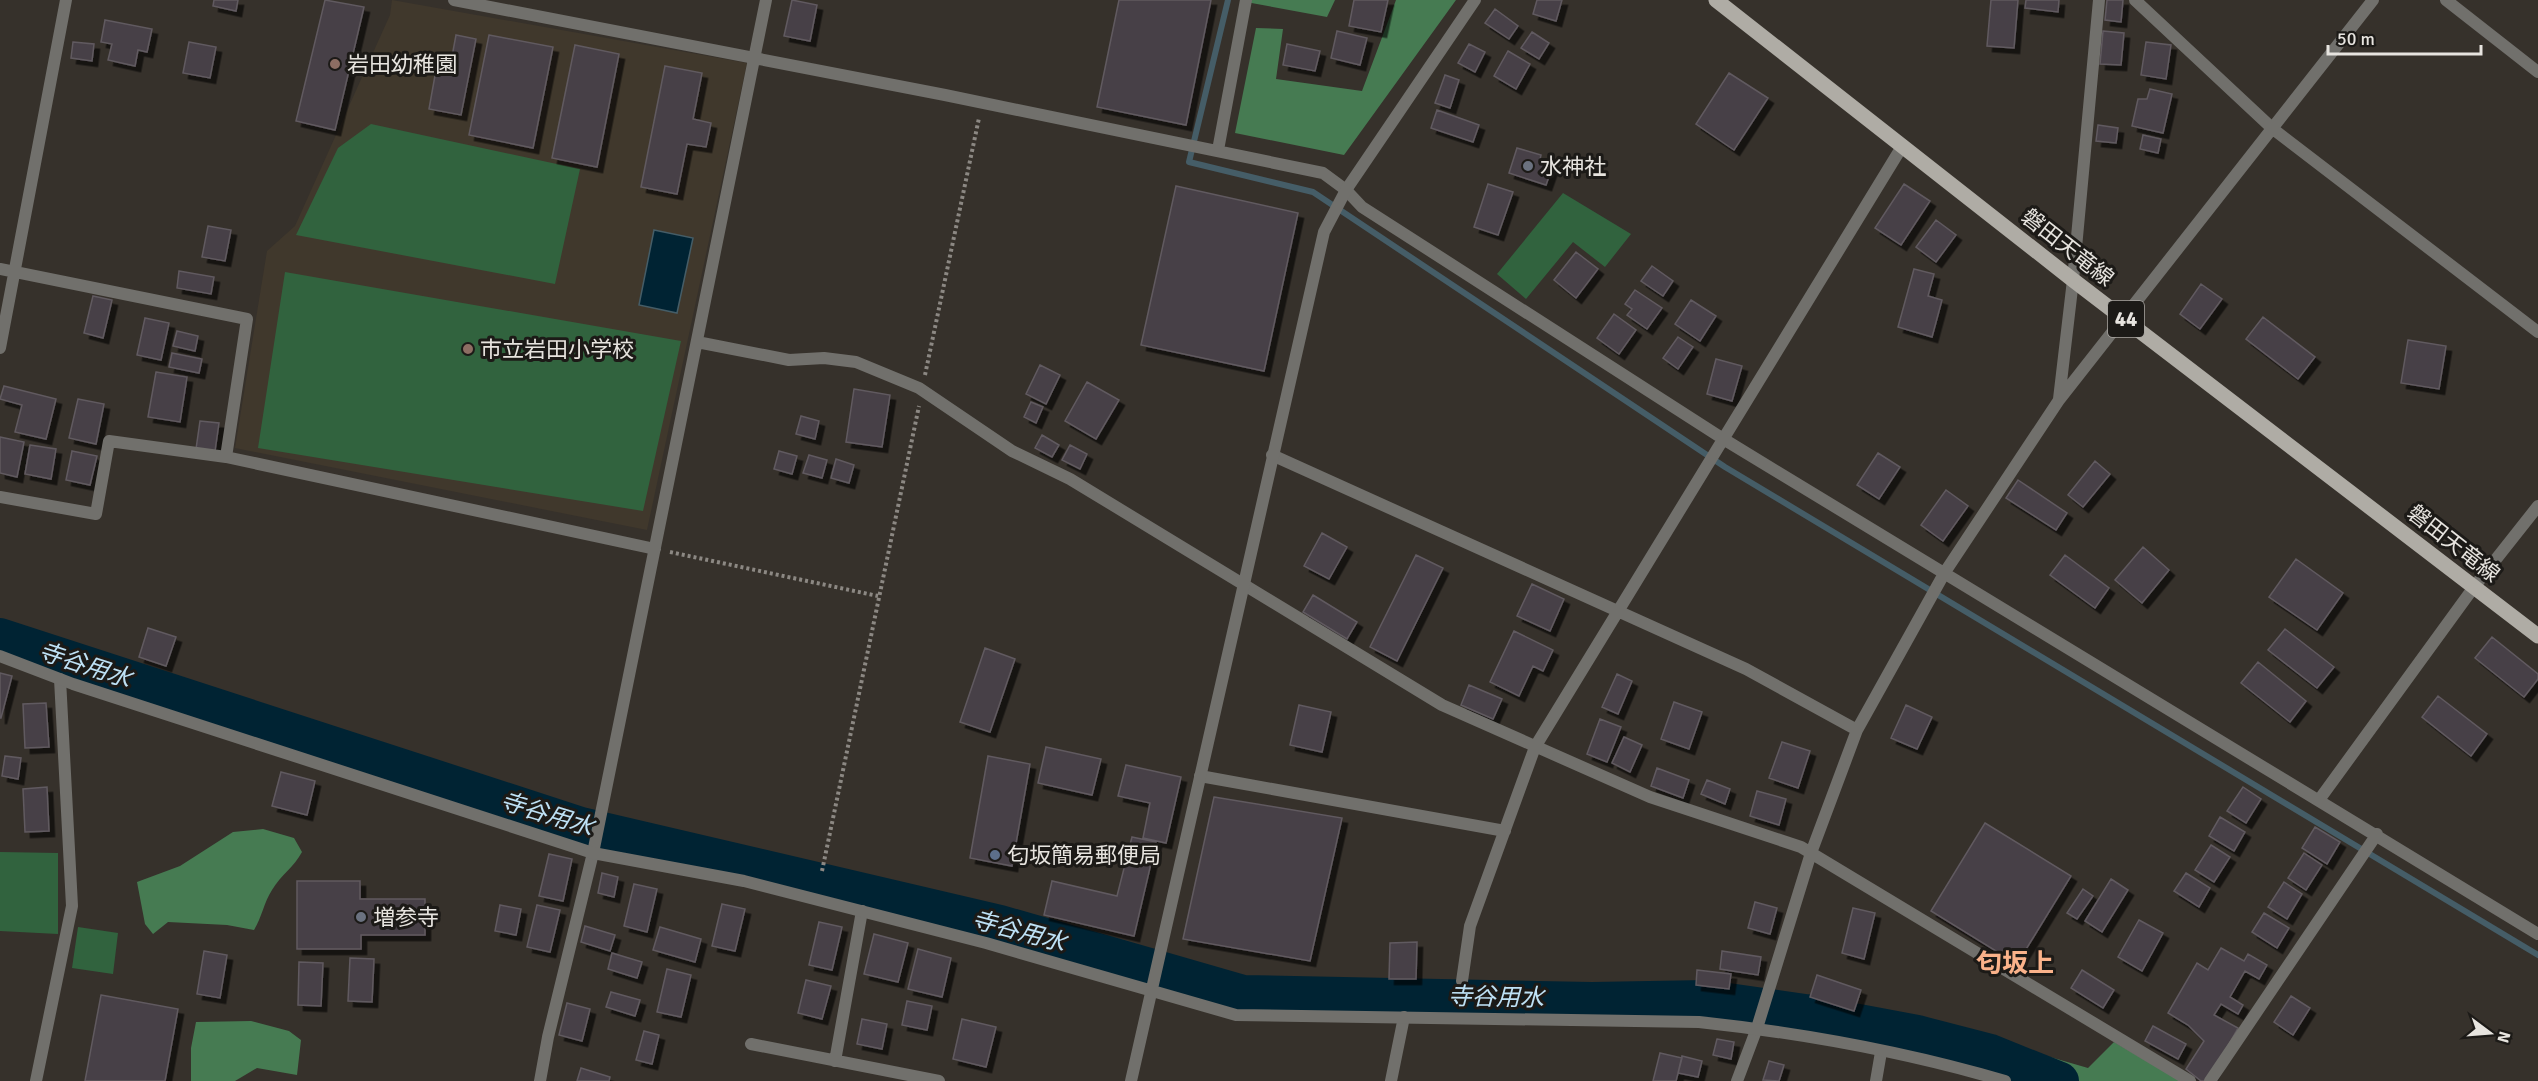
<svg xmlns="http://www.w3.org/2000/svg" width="2538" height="1081" font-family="Signika,'Noto Sans JP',sans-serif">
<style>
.built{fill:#40382c}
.green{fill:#31633e}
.forest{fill:#467b52}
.water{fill:#002333;stroke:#455d67;stroke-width:1.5}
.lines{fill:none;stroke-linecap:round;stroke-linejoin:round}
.stream{stroke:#455d67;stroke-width:6}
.river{stroke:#002333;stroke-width:38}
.building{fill:#474046;stroke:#615a60;stroke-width:1.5;filter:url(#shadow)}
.path{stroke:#8c8883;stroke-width:4;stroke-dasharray:3 3;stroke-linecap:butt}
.minor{stroke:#71706c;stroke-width:12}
.tertiary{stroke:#71706c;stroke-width:12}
.primary{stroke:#afaca5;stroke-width:15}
.education-dot{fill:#8d6e63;stroke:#1c1a17;stroke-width:2}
.worship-dot{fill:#6b7280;stroke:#1c1a17;stroke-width:2}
.service-dot{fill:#5c6f8a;stroke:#1c1a17;stroke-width:2}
.labels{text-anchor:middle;stroke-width:6;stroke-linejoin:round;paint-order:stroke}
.shield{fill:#1c1a17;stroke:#aaa7a3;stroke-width:1.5}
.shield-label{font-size:21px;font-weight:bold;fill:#e7e4df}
.poi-label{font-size:22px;fill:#e7e4df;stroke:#1c1a17;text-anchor:start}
.street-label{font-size:22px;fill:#e7e4df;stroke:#1c1a17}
.water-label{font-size:24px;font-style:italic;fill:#bee1f5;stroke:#1c1a17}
.quarter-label{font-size:26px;font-weight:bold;fill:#fab28a;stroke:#1c1a17}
</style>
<defs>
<filter id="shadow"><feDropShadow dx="5.5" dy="5.5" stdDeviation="0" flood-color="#0009"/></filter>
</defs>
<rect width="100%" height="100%" fill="#36312b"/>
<path class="built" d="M392 0 747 63 647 530 235 448 267 251 295 226 390 15Z"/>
<path class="green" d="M371 124 580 169 555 284 296 235 338 148Z
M1563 193 1631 234 1605 267 1573 242 1526 299 1497 274Z
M285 272 681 341 643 511 258 448Z
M0 852 58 853V934L0 931Z
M78 927 118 933 113 974 72 968Z"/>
<path class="forest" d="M1247 0H1335L1327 17 1246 2Z
M1396 0H1456L1344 155 1235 133 1256 28 1283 29 1276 79 1362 91Z
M263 829 294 838 302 852C294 867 281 875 272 890 264 902 262 917 254 930L227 925 168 922 153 934 145 924 137 882 180 866 233 832Z
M1904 1015 2088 1068 2114 1042 2181 1081H2014L1901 1041Z
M251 1021 289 1031 301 1040 297 1075 257 1068 235 1081H191V1048L196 1022Z"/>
<path class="water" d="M654 230 693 238 677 313 639 305Z"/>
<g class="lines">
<path class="stream" d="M1228 0 1189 162 1313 192 1725 467 2538 955"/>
<path class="river" d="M0 637 581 826 1000 924 1243 994 1592 1001 1707 999 1805 1013 1917 1034 1990 1053 2060 1081"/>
</g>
<path class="building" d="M214 0H238L236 11 213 6Z
M325 0 364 7 335 130 296 121Z
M792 0 817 5 810 41 784 36Z
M1119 0H1211L1186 125 1097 107Z
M1354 0H1388L1381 32 1349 26Z
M1537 0H1562L1556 21 1533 14Z
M1991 0H2018L2014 48 1987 46Z
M2026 0H2059L2058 12 2025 8Z
M2107 0H2123L2121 22 2105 20Z
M1495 9 1518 26 1509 39 1485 23Z
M105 20 152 29 147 52 138 50 135 66 108 60 112 44 101 42Z
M1337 31 1367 38 1360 65 1331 58Z
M2103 31 2124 33 2121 65 2100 64Z
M1532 32 1549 43 1539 59 1521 48Z
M456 35 476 39 461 115 429 109 438 59 451 62Z
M489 35 553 47 533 148 469 135Z
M73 42 94 44 92 61 71 58Z
M189 42 216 47 210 78 183 73Z
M2146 42 2171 45 2166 79 2141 75Z
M1287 44 1320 51 1315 71 1283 65Z
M1469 44 1485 52 1475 72 1458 63Z
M575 45 619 54 597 167 552 158Z
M1508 51 1530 64 1516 89 1494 76Z
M665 66 702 73 693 119 711 123 706 147 687 144 677 194 641 187Z
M1729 73 1768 98 1734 150 1696 124Z
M1445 75 1459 80 1450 108 1435 103Z
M2150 89 2172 94 2163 133 2132 126 2138 99H2147Z
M1437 110 1479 125 1473 142 1431 128Z
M2098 125 2118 128 2116 143 2096 141Z
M2143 135 2161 139 2158 153 2140 149Z
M1517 148 1541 155 1539 164 1552 168 1546 185 1509 173Z
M1488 184 1513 192 1498 235 1474 227Z
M1904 184 1930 201 1901 245 1875 228Z
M1176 186 1298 213 1264 371 1141 345Z
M1936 220 1956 235 1936 262 1916 247Z
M208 226 231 230 225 261 202 257Z
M1576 252 1598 269 1576 298 1554 280Z
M1652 266 1673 281 1663 296 1641 281Z
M1914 269 1934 274 1928 296 1942 300 1932 337 1898 327Z
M179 271 214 277 211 294 177 288Z
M2201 284 2222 299 2200 329 2180 314Z
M1635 290 1662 308 1647 329 1627 315 1632 309 1625 304Z
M93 296 112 300 103 338 84 333Z
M1691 300 1716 316 1700 341 1675 324Z
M1614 314 1636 330 1619 354 1597 338Z
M2263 317 2315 357 2298 379 2246 339Z
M145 318 169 323 161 360 137 355Z
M177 331 198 336 195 351 173 346Z
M1678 337 1693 347 1678 369 1663 358Z
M2408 340 2446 346 2439 389 2401 383Z
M172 353 202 359 199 373 169 367Z
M1716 359 1742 366 1732 401 1707 394Z
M1040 365 1060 375 1046 404 1026 394Z
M156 372 187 377 180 422 148 417Z
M1087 382 1119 400 1096 439 1065 421Z
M4 386 56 399 46 439 15 432 22 405 0 399Z
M854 389 890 395 882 447 846 442Z
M78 399 104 404 96 444 69 438Z
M1031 402 1043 407 1036 423 1024 417Z
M801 416 819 421 815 439 796 434Z
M200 421 219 423 215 451 196 449Z
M1042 435 1059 445 1052 457 1035 448Z
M0 437 24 442 17 477 0 473Z
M30 445 56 449 51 479 25 474Z
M1070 445 1087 454 1080 469 1062 460Z
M72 451 97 456 90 485 66 480Z
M779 451 797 456 792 474 774 469Z
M1878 453 1900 467 1879 499 1857 485Z
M809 455 827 460 822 478 803 473Z
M836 459 854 465 849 483 831 478Z
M2095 461 2110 474 2083 507 2068 495Z
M2018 480 2067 513 2056 530 2006 498Z
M1946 490 1968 506 1943 541 1921 525Z
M1322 533 1347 547 1329 579 1304 566Z
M2143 547 2169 570 2142 603 2115 580Z
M1416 555 1443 568 1397 661 1370 647Z
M2065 555 2109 588 2095 608 2050 575Z
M2296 559 2343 593 2317 630 2269 597Z
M1532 584 1564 599 1550 631 1517 616Z
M1313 595 1357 622 1347 639 1303 612Z
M148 628 176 637 166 666 139 657Z
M2285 629 2334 667 2317 688 2268 650Z
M1514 631 1553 650 1543 671 1533 666 1519 696 1490 682Z
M2492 637 2538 674V679L2524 697 2475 658Z
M985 648 1015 659 990 732 960 722Z
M2258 662 2306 701 2290 722 2241 683Z
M0 673 12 676 1 718H0Z
M1617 674 1632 681 1618 714 1602 707Z
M1469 685 1502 699 1493 719 1461 705Z
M2438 696 2487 734 2471 756 2422 717Z
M1674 702 1702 712 1689 749 1661 739Z
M46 703 49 747 25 748 23 704Z
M1299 705 1331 712 1322 752 1290 745Z
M1906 705 1932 717 1917 749 1891 738Z
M1600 719 1621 727 1607 762 1587 754Z
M1624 737 1642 745 1630 772 1612 763Z
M1782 742 1810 751 1798 788 1769 778Z
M1046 747 1101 759 1092 795 1038 783Z
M5 756 21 758 18 779 2 776Z
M988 756 1030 764 1012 866 970 858Z
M1126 765 1181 777 1166 843 1143 838 1150 803 1118 796Z
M1657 768 1689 780 1683 798 1651 786Z
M281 772 315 781 307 815 272 806Z
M1707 780 1730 789 1725 804 1701 794Z
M47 787 49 831 25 832 23 789Z
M2243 787 2261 799 2246 823 2227 811Z
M1757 791 1786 799 1779 825 1750 816Z
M1214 797 1342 818 1310 961 1183 939Z
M2220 817 2245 832 2234 851 2209 836Z
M1985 823 2071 876 2017 964 1931 911Z
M2315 827 2340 842 2327 864 2302 848Z
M1132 837 1156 842 1134 936 1044 915 1052 881 1117 896Z
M2211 845 2230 857 2214 882 2195 870Z
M2304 853 2322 865 2306 890 2288 878Z
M549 854 572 859 563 901 539 896Z
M602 873 618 877 614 897 598 893Z
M2186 873 2210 888 2199 907 2174 891Z
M2111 879 2128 890 2102 932 2085 921Z
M297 881H360V899H425V935H361V949H297Z
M2284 882 2302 894 2287 919 2268 907Z
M634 884 657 889 647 932 624 926Z
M2083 889 2093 896 2077 919 2067 913Z
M1755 902 1777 908 1770 934 1748 928Z
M722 904 745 909 735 951 712 946Z
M500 905 521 909 516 935 495 931Z
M537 905 560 910 550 952 527 947Z
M1853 908 1875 913 1864 959 1842 953Z
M2264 913 2289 928 2277 948 2252 932Z
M2139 920 2163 933 2142 971 2118 957Z
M819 922 842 927 832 970 809 965Z
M585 926 615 935 610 951 581 942Z
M660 927 701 939 695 962 653 950Z
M874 934 908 943 898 982 864 974Z
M1417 942 1416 979H1389L1390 943Z
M2221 948 2244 961 2248 954 2267 965 2259 979 2245 971 2230 997 2243 1005 2238 1014 2221 1004 2214 1015 2238 1028 2208 1081H2201L2186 1069 2204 1041 2188 1025 2168 1013 2197 963 2208 970Z
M918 949 951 958 942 997 908 989Z
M204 951 227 955 220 998 197 994Z
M1722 951 1761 957 1758 975 1720 969Z
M612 953 642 962 637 978 608 969Z
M350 958 374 959 372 1002 348 1001Z
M299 962 323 963 321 1006 298 1005Z
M667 969 691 975 681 1017 657 1012Z
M1697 970 1731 974 1729 989 1696 985Z
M2082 970 2114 990 2103 1008 2071 988Z
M1817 975 1861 990 1854 1011 1810 997Z
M806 980 831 986 822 1019 798 1013Z
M611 992 640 1000 635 1016 606 1007Z
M101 995 178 1009 165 1081H85Z
M2291 996 2310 1008 2293 1035 2274 1022Z
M907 1001 932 1006 927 1030 902 1025Z
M567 1003 590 1009 582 1041 559 1035Z
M862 1019 887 1024 882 1049 857 1044Z
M962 1019 996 1027 986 1067 953 1059Z
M2153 1026 2186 1044 2178 1059 2145 1041Z
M644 1031 659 1035 652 1064 636 1060Z
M1717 1039 1734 1042 1731 1059 1713 1055Z
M1660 1053 1682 1058 1676 1081H1653Z
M1682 1056 1702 1061 1698 1077 1678 1073Z
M1769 1061 1784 1065 1779 1081 1763 1080Z
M581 1068 610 1077 609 1081H577Z"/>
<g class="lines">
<path class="path" d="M925 375 979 118
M670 552 878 596
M822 871 919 406"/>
<path class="minor" d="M454 0 945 95 1323 173 1346 190 1362 207 1725 440 2538 934
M2135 0 2273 129 2538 332
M2446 0 2538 72
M1218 150 1246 0
M0 269 247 319 226 457 655 549
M697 342 789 360 824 358 856 362 919 388 1012 451 1070 479 1442 705 1650 797 1801 847 2190 1081
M0 348 66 0
M2059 399 2073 280 2099 0
M1272 455 1746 669 1857 730
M0 497 96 514 109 441 226 457
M1200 776 1505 831
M2319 800 2474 587 2538 506
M1462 981 1470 926 1535 747 1903 145
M751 1044 939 1081
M835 1061 862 911
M36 1081 72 906 60 679
M540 1081 548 1037 593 853 766 0
M1391 1081 1404 1017
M1737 1081 1757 1028 1811 853 1857 730 1945 572 2059 400 2373 0
M1876 1081 1881 1052
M2210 1081 2377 834"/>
<path class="tertiary" d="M0 656 73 684 593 853 744 881 986 943 1236 1015 1699 1022C1801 1033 1906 1052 2005 1081
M1131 1081 1324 232 1346 190 1475 0"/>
<path class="primary" d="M1716 0 2073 280 2538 636"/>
</g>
<g class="education-dot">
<circle cx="335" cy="64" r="6"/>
<circle cx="468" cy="349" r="6"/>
</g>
<g class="worship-dot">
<circle cx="1528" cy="166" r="6"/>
<circle cx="361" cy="917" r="6"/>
</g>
<circle class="service-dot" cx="995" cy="855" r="6"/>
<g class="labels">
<rect class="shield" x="2108" y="301" width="36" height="36" rx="4.5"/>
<g class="shield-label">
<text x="2126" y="326">44</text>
</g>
<g class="poi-label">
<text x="347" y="72">岩田幼稚園</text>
<text x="1540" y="174">水神社</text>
<text x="480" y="357">市立岩田小学校</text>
<text x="1007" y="863">匂坂簡易郵便局</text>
<text x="373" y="925">増参寺</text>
</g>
<g class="street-label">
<text transform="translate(2068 247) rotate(38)" y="8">磐田天竜線</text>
<text transform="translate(2454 543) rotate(38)" y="8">磐田天竜線</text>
</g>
<g class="water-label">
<text transform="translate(85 665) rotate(18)" y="8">寺谷用水</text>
<text transform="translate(547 814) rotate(17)" y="8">寺谷用水</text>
<text transform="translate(1019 931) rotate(15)" y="8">寺谷用水</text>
<text transform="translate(1496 997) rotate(1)" y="8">寺谷用水</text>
</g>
<g class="quarter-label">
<text x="2015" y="972">匂坂上</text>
</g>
</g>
<g transform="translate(2490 1033) rotate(106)" stroke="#1c1a17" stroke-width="4.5" paint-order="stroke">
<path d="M0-4.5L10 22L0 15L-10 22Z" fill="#e7e4df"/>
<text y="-9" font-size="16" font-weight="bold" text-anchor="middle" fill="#e7e4df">N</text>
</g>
<path d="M2328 45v9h153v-9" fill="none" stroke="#e7e4df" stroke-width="3"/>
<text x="2337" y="45" font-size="18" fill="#e7e4df" stroke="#1c1a17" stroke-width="4.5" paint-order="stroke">50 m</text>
</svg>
